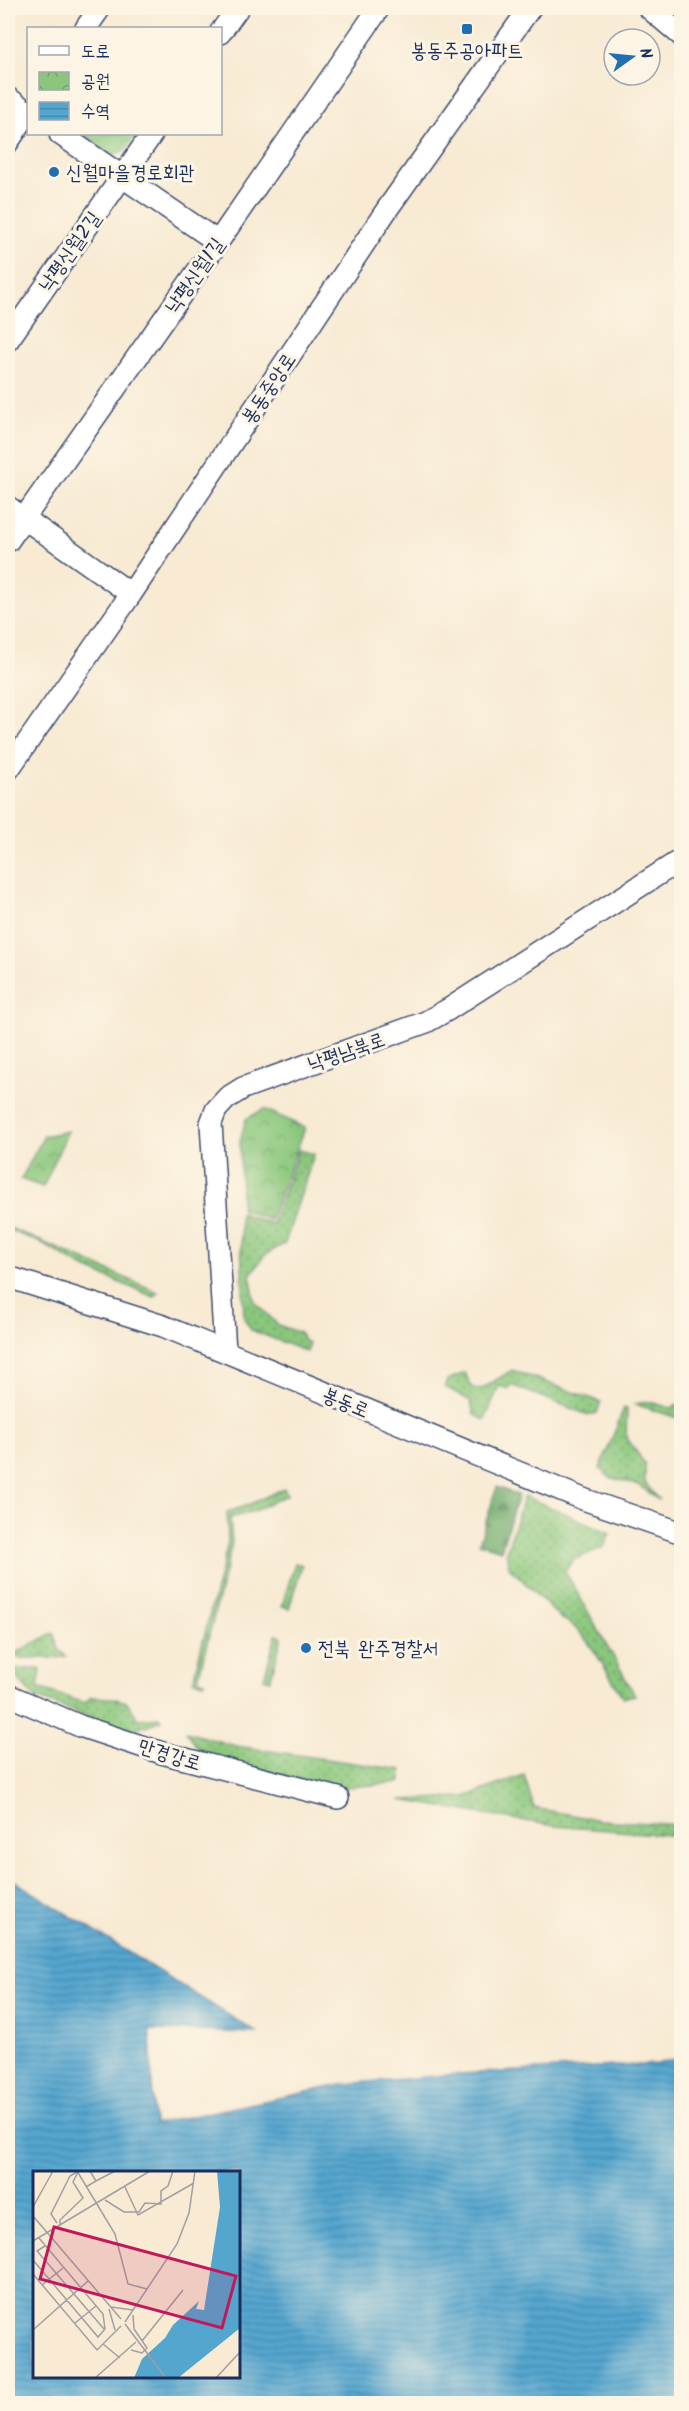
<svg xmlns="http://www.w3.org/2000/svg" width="689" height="2411" font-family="Kalam,'Poor Story',sans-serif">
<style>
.grass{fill:url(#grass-dots);stroke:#527b6d;stroke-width:1.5}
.forest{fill:url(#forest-firs);stroke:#456e65;stroke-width:1.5}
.park{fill:url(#park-crowns);stroke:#527b6d;stroke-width:1.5}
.water{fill:url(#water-rules);stroke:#386a96;stroke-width:1.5;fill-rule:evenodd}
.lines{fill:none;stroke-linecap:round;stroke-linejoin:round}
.minor-casing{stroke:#3c4b70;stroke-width:24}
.minor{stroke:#fff;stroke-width:21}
.poi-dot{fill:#1f6fb2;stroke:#fcf5e5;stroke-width:2}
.labels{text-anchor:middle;stroke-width:6;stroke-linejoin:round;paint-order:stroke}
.poi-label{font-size:20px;fill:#1b2f5e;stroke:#fcf5e5;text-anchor:start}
.street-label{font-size:20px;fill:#1b2f5e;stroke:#fcf5e5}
.inset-road{fill:none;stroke:#a09fa4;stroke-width:1.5}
.view{fill:#c2185b;fill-opacity:0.15;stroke:#c2185b;stroke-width:3}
.inset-edge{fill:none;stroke:#1b2f5e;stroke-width:3}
</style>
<defs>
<pattern id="grass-dots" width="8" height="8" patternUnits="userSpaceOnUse" patternTransform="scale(1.5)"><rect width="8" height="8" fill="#8ac77c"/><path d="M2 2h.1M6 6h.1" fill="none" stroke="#70a269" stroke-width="1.8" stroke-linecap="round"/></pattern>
<pattern id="forest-firs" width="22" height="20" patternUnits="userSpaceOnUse" patternTransform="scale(1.5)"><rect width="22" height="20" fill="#6fac6c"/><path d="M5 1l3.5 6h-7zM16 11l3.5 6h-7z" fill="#5a8c5c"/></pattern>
<pattern id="park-crowns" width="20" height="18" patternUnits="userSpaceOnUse" patternTransform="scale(1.5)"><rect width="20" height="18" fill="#8ac77c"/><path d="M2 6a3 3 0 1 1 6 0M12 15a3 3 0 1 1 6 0" fill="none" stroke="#70a269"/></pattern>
<pattern id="water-rules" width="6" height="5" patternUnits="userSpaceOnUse" patternTransform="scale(1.5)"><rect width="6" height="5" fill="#54a6cf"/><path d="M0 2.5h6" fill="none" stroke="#4588ab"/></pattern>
</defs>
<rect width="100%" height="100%" fill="#fcf5e5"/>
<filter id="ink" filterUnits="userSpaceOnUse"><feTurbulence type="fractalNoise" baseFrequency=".0167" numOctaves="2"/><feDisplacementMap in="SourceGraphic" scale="12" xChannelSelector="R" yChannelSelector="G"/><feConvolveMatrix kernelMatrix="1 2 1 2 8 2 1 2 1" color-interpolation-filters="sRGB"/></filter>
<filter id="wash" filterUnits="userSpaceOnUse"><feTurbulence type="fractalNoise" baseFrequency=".008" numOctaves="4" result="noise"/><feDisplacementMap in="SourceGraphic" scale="24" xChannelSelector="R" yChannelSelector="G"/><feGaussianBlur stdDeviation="1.35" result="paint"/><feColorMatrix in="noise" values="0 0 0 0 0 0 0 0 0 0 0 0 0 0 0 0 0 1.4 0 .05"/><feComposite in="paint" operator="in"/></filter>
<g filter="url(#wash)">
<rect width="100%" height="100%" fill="#f8ead3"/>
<path class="grass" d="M299 1150 314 1154 285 1243 265 1255 250 1275 255 1302 278 1325 300 1333 304 1341 309 1343 307 1352 251 1330 244 1318 240 1213 272 1224Z
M8 1227 158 1292 154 1297 83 1267 39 1242 8 1230Z
M512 1370 601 1402 597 1413 588 1415 511 1385 510 1389 499 1386 485 1420 474 1415 471 1401 445 1387 447 1380 465 1373 472 1388 482 1389Z
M650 1402 671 1408 678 1405 681 1407V1419L634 1404Z
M624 1408H627L626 1437 645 1464V1483L659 1500 638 1485 609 1477 600 1469Z
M284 1488 287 1495 254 1511 230 1518 232 1543 198 1679 205 1681 204 1683 193 1680 228 1543 227 1512 246 1506Z
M524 1496 610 1533 604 1547 573 1560 565 1571 635 1695 623 1698C611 1679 583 1624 561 1619L509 1567 506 1552Z
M295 1563 302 1565 289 1608 282 1606Z
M54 1633 58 1649 66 1656 58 1658H15L17 1652Z
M276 1635 282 1637 270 1680 264 1678Z
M15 1669H41L38 1688 85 1703 91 1697 112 1698 127 1702 138 1719 159 1717 162 1720 133 1730 90 1717 34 1697 14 1675Z
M186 1732 236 1746 402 1770 401 1782 341 1788 206 1759Z
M524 1775 534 1808 599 1820 681 1825V1836L555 1826 400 1800 465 1797Z"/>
<path class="forest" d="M497 1487 518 1495 501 1550 479 1543Z"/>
<path class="park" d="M80 134H137L125 151 111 155Z
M264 1109 305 1128 270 1220 241 1209 240 1141 246 1119Z
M68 1131 43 1187 21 1179 44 1136Z"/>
<path class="water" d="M8 1877 257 2033 150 2030 154 2124 345 2084 458 2074 657 2064 681 2057V2403H8ZM34 2172H238V2376H34Z"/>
</g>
<g filter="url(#ink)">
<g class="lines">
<g class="minor-casing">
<path id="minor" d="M649 8 682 36
M86 28 100 8
M220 33 238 8
M8 98 28 112
M60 134 218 242
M8 142 28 112
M8 340 152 134
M8 507 131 594
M8 541 218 242 379 8
M8 770 131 594 388 208 530 8
M8 1277 163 1326 583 1499 682 1533
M225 1351 211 1123 216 1110 227 1098 243 1088 426 1022 449 1009 682 859
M8 1695 80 1726 162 1753 338 1798"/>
</g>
<use href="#minor" class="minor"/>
</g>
</g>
<g class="poi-dot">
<rect x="461" y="23" width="12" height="12" rx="3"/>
<circle cx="54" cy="172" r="6"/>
<circle cx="306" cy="1648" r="6"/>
</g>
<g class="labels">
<g class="poi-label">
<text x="467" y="57" text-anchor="middle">봉동주공아파트</text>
<text x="66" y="179">신월마을경로회관</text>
<text x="318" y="1655">전북 완주경찰서</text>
</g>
<g class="street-label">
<text transform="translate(69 251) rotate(-55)" y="7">낙평신월2길</text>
<text transform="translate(194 275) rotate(-55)" y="7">낙평신월1길</text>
<text transform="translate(268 388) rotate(-56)" y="7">봉동중앙로</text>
<text transform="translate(346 1051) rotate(-19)" y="7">낙평남북로</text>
<text transform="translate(346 1402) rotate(23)" y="7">봉동로</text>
<text transform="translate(170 1754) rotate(17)" y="7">만경강로</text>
</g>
</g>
<g transform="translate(33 2171)">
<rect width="207" height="207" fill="#f8ead3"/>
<path d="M184 0H207V157L145 207H101L109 188 132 167 140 154 166 130 163 138 171 139 187 36Z" fill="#54a6cf"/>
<path class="inset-road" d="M44 0 82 63 95 113 114 118M63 10 82 0M53 16 63 10 57 0M92 16 105 44 161 12M72 29 91 41H106L112 32 128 33V20L135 15 140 0M0 36 20 0M0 45 88 148M24 52 18 43 37 5 44 1M27 55V49L50 27 40 11 45 1M6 67 70 143 72 158M0 70 117 0M12 75 4 80 71 158M0 89 65 166 72 158M0 103 64 179 88 155M9 114 30 97M78 136 100 139M76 138 82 159M92 151 144 73 156 42 162 0M42 152 63 135M92 153 133 207M0 159 55 110M109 170 150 119M70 173 87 187M98 179 109 182 114 177 101 158 100 144M62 207 103 171M183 207 207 181"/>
<path class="view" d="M21 56 203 105 189 157 7 108Z"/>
<rect width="207" height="207" class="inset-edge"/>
</g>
<rect width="689" height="2411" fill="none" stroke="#fcf5e5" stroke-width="30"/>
<rect x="27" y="27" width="195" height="108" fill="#fcf5e5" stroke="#a2a6af" stroke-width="1.5"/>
<rect x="39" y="46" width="30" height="9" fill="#ffffff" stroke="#a2a6af" stroke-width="1.5"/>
<text x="81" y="57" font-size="18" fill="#1b2f5e">도로</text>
<rect x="39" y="72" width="30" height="18" fill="url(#park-crowns)" stroke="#a2a6af" stroke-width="1.5"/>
<text x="81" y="87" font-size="18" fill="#1b2f5e">공원</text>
<rect x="39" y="102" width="30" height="18" fill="url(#water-rules)" stroke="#a2a6af" stroke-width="1.5"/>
<text x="81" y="117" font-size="18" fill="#1b2f5e">수역</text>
<g transform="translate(632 57) rotate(75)"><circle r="28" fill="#fcf5e5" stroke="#a2a6af" stroke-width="1.5"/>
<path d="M0-4.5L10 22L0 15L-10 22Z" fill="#1f6fb2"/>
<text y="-9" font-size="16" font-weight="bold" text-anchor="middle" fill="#1b2f5e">N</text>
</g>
</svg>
